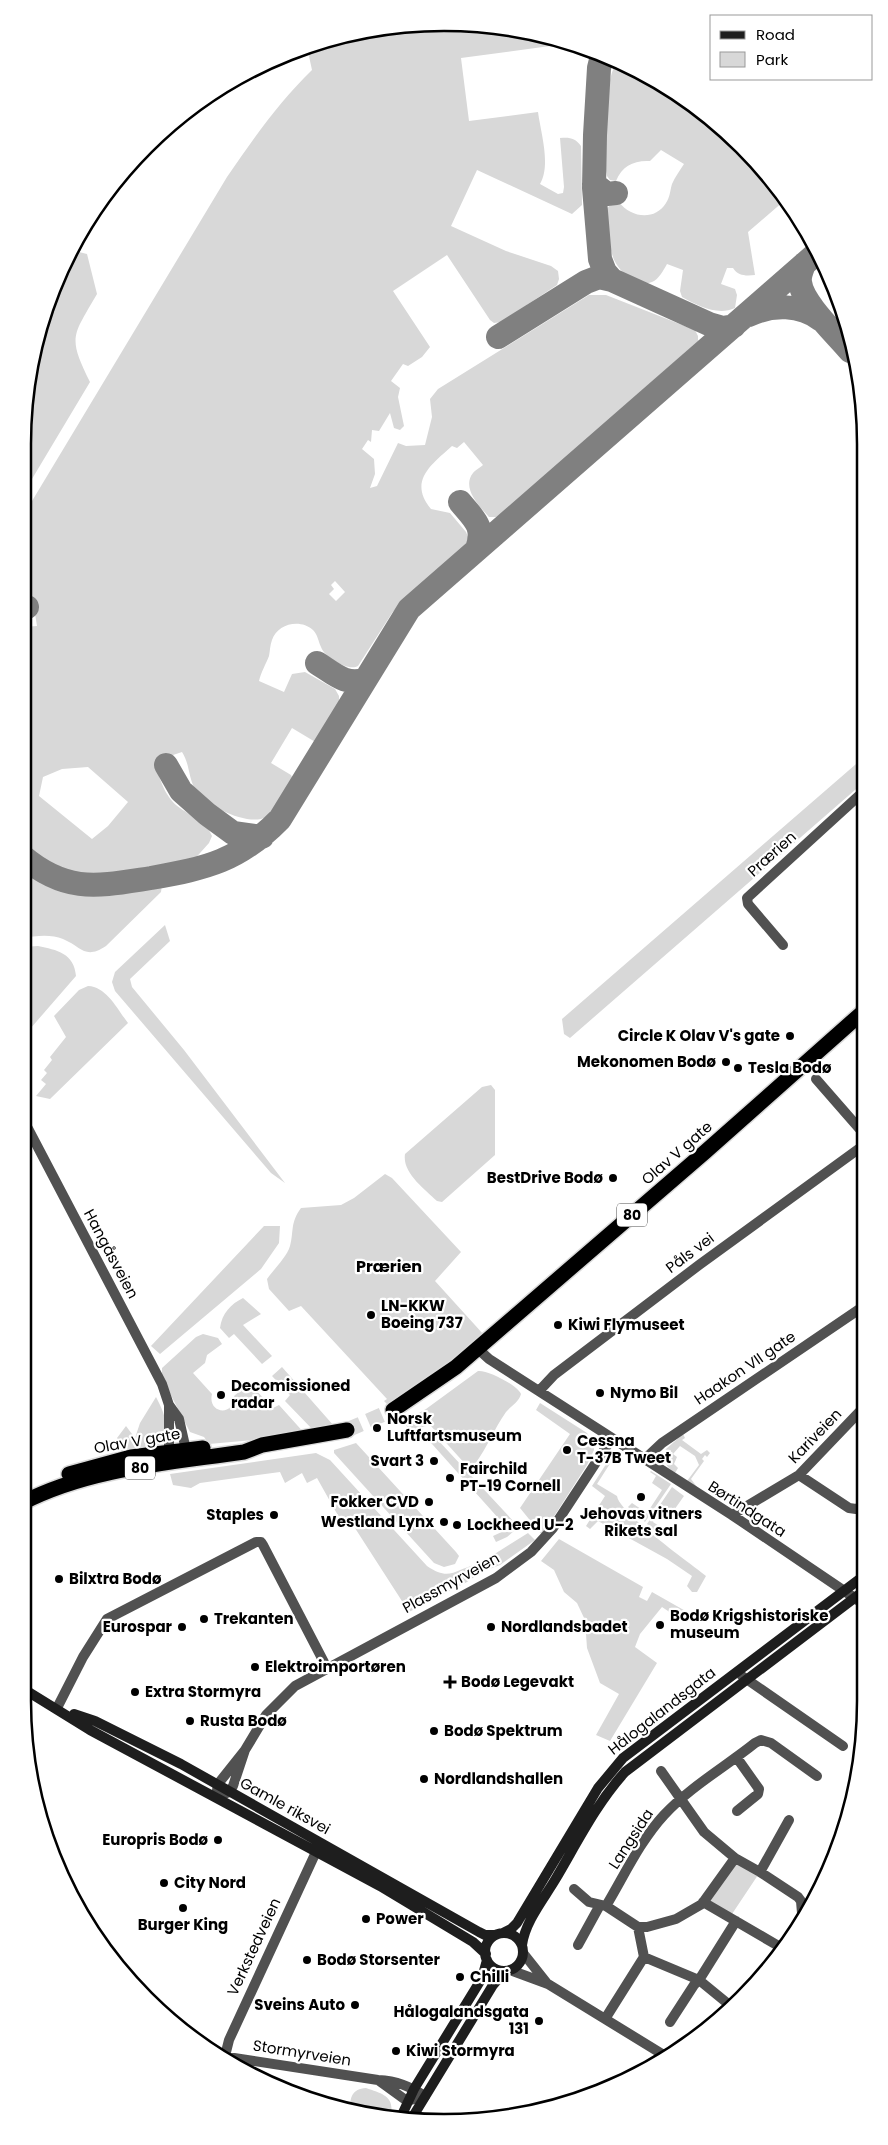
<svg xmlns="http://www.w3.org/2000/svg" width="888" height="2145" font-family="Poppins,sans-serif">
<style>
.green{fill:#d8d8d8;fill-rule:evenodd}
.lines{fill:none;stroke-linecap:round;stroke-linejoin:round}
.taxiway{stroke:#808080;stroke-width:24}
.highway-tunnel{stroke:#d9d9d9;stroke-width:15;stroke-dasharray:15 8;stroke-linecap:butt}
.highway-casing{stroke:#dbdbdb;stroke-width:18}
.street{stroke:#515151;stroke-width:10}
.secondary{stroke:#1e1e1e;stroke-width:10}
.highway{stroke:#000;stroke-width:15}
.poi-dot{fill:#000;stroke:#fff;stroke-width:2}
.labels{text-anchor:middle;stroke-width:4.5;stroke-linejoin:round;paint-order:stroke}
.shield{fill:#fff;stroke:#4c4c4c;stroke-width:1}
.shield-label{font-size:14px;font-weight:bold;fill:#000}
.street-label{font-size:15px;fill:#000;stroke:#fff}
.poi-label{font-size:15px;font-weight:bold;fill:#000;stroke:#fff;text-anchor:start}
.neighbourhood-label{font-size:16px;font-weight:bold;fill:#000;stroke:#fff}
.rim{fill:none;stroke:#000;stroke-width:2.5}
</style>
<rect width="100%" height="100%" fill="#fff"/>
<path class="green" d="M416 23 499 26 572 43 461 58 469 121 538 112C541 134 551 165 540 184L558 194 563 193 564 187 560 138C570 137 575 138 581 146L582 205 572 214 477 170 451 226 506 251 551 266 558 271 559 279 557 285 501 322 494 323 490 320 447 255 393 291 430 347 422 357 408 366 403 364 391 381 400 388 398 397 404 426 400 430 394 428 390 413 379 431 372 430 371 442 368 440 362 449 374 459 375 474 370 488 377 486 398 443 406 446 425 445 432 417 430 399 438 389 589 295H606L695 330 698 336V341L504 512 496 517H489C480 507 461 488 473 473 475 470 480 468 483 465L464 442 457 448 452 446C431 465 408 481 431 509L450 513 466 532 469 539 465 546 406 597 392 613 358 666C349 672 324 657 321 647 318 641 318 635 313 630 300 618 277 624 272 640 270 645 270 651 269 656 266 664 261 672 259 681L284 692 292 674 305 672 335 689 339 696V704L335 714 317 743 292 728 271 763 291 775 294 781C287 793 276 815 261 819 242 823 207 806 196 791 188 778 190 764 182 752L155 761C159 778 165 798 180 808 195 819 204 818 212 836L209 843 191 863 102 877 80 876 65 872 47 864 23 840V627L37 626 32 595 23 597V516L227 177C253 139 279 102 312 70L307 47 335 37ZM335 581 345 592 336 601 329 594 334 589 331 585ZM88 767 128 802 108 826 92 839 39 796 43 777 62 769Z
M616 63 678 93 761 166 784 201 748 232 755 275C746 276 738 276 733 268H727L721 284 735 289 737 295 735 308C718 316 698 306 682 297L680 291 683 270 667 264C663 271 659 279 652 282 636 288 617 270 613 257 608 243 608 225 606 210L610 205 619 202C631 218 655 221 666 203 670 197 670 191 672 184 675 177 680 170 684 164L661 150 650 161C634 160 622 166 616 181L610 180 607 176 605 166C606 138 603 86 616 63Z
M71 250 87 254 97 294C73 336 67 336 90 382L23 494V444L45 309Z
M863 758V783L570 1038 564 1034 562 1019Z
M23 870C76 905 104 895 162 885L161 892 106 946C85 960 82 947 63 939 51 934 35 936 23 938Z
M165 925 170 941 130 979 132 987 184 1050 285 1183 271 1173 115 991 112 982 115 972Z
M38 946C57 950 74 953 76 976L30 1029 24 1033H22L23 947Z
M88 986C107 987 117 1009 128 1023L50 1099 36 1096 46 1084 41 1080 47 1073 44 1070 52 1060 50 1057 66 1037 54 1016 79 990Z
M491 1085 495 1090V1155L442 1202 437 1201C425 1189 402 1173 405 1154L482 1087Z
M385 1174 392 1178 461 1252 435 1281 484 1335 448 1364 389 1406 384 1401 387 1399 301 1306 289 1311 269 1289 267 1279C273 1270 287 1257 290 1246 294 1231 290 1223 301 1208L341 1205 354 1198Z
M264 1226H280L279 1243 261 1269 160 1354 151 1346Z
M243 1298 261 1314 243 1325 272 1356 262 1364 234 1334 229 1338 220 1328C222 1313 231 1304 243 1298Z
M203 1334 218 1338 222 1344 207 1355 205 1363 193 1373 212 1394C207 1414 235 1417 234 1396L249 1383 273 1408 279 1405 306 1435 209 1444 204 1437 190 1432 162 1378V1368L196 1337Z
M282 1367 334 1426 314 1431 285 1401 290 1395 272 1376Z
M478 1371C488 1370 517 1385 521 1394 519 1402 511 1406 506 1412 494 1429 487 1448 475 1464L467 1466 430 1425 410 1430 403 1422 426 1409Z
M156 1397C165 1414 171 1429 160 1447L127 1452 117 1438 126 1426 135 1438 140 1423Z
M540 1403 587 1433 594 1444V1450L587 1465 542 1535 520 1508 570 1434 536 1410Z
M422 1432 436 1438 516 1524 515 1530 507 1537 496 1542 493 1536 508 1529 424 1435 416 1438 413 1434Z
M683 1434 685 1438 682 1440 701 1454 707 1450 710 1453 707 1457 705 1455 702 1459 704 1461 691 1479 697 1487 687 1481 699 1465 695 1456 680 1446 673 1454 677 1457 674 1464 678 1468 675 1473C666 1467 661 1459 666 1449Z
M356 1443 456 1552 459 1556 455 1564 444 1567 434 1563 334 1453V1450Z
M618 1451 597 1484 617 1496C619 1513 690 1563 706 1576L697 1592H692L687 1586 692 1576 667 1559 598 1521 590 1529 586 1526 605 1496 592 1486 610 1458Z
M316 1453 330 1460 427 1566C450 1582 455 1569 478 1564L481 1568 480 1573 467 1582 409 1612 353 1525 345 1528 317 1478 307 1483 302 1473 285 1483 280 1472 200 1483 191 1488 173 1485 170 1474Z
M651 1471 671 1484 645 1522 628 1507 632 1503 647 1513 662 1490 652 1483 656 1476 650 1472Z
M672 1487 684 1496 672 1513 662 1508 657 1513 653 1522 662 1528 658 1534 647 1524Z
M528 1533 535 1540 500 1565 487 1570 493 1555Z
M559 1539 643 1587 639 1597 647 1601 652 1592 689 1613 683 1621 662 1607 640 1634 635 1647 657 1663 610 1741 596 1735 619 1694 600 1683 587 1648 585 1620 577 1603 564 1592 554 1570 541 1561Z
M735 1858 760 1872 730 1917 703 1902Z
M366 2088C384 2094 396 2097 390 2119L350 2110C350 2097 352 2089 366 2088Z"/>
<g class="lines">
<path class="taxiway" d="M602 56 599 68 595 135 594 188 600 259 605 272 612 280
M594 184 607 194 616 193
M804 264C802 270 799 276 800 282 802 303 837 335 850 351
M749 315C772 304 801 304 821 320
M498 337 586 282 599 277 612 280 709 324 723 328 734 326
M460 502C474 519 485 526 477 549
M22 608 27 607
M317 663C333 673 347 687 366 679
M166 765 181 791 207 814 233 833 262 837
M22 856C67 894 98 886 151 878 207 868 239 861 280 819L409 609 818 252"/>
<path class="highway-tunnel" d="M347 1430 393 1410"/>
<g class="highway-casing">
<path id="highway" d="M393 1410 456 1367 705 1152 864 1011
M69 1474 131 1457 203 1448
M22 1503C90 1468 169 1463 244 1452L262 1445 347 1430"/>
</g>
<path class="street" d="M783 945 748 904 747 898 863 792
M816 1079 864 1134
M22 1117 162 1384 169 1405 179 1419 186 1450 183 1454
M477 1348 489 1359 732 1515 865 1605
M539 1391 554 1375 699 1265 864 1145
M169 1405V1452L173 1456
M645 1459 662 1443 864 1306
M799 1475 849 1508 856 1509 865 1507
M732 1515 799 1475 865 1406
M742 1676 843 1746
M57 1708 83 1657 107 1619 256 1542H261L263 1545 327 1668
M245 1750 233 1786 229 1792 216 1797 218 1784 245 1750 266 1715 295 1686 496 1578 531 1552 553 1528 612 1438
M737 1758 759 1789 758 1794 737 1811
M661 1771 704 1832 735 1858 760 1872 789 1820
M760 1872 798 1897 801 1901 802 1913
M574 1889 589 1902 606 1906 638 1927H647L676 1919 702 1904 735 1858
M703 1902 782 1948
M606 1906C624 1876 640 1841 664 1815 690 1787 725 1767 755 1743L761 1740 771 1743 817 1776
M638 1927 644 1957 699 1980 732 2007
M578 1945 600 1905
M523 1953 546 1982
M510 1970 548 1984 667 2057
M605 2019 644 1957
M670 2022 694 1985 699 1980 736 1921
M221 2056 378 2080C397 2081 409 2086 425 2096
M225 2056 229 2040 316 1852
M378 2080 407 2101 425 2096"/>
<path class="secondary" d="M22 1688 90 1730 380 1886 473 1942 486 1954
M74 1714 95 1721 181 1764 479 1932 485 1935H496
M503 1933 511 1929 517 1923 598 1788 623 1758 865 1575
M485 1952a19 19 0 1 1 38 0a19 19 0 1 1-38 0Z
M522 1945C525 1922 543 1900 555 1880 577 1843 596 1804 625 1772L865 1590
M412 2118 493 1985 505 1971
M400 2119 414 2089 482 1978 487 1960"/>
<use href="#highway" class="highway"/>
</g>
<g class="poi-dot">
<circle cx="790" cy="1036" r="5"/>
<circle cx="726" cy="1062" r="5"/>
<circle cx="738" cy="1068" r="5"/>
<circle cx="613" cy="1178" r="5"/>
<circle cx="371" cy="1315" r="5"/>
<circle cx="558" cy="1325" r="5"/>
<circle cx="600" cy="1393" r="5"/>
<circle cx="221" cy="1395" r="5"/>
<circle cx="377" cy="1428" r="5"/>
<circle cx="567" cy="1450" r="5"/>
<circle cx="434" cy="1461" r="5"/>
<circle cx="450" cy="1478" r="5"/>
<circle cx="641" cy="1497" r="5"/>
<circle cx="429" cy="1502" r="5"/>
<circle cx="274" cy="1515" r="5"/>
<circle cx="444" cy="1522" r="5"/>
<circle cx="457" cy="1525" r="5"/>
<circle cx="59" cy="1579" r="5"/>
<circle cx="204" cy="1619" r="5"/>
<circle cx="660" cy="1625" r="5"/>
<circle cx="182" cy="1627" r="5"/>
<circle cx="491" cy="1627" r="5"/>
<circle cx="255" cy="1667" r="5"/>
<path d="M447.5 1674.5h5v5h5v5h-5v5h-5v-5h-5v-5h5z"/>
<circle cx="135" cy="1692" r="5"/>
<circle cx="190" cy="1721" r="5"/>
<circle cx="434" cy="1731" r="5"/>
<circle cx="424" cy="1779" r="5"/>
<circle cx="218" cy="1840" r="5"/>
<circle cx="164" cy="1883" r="5"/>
<circle cx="183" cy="1908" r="5"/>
<circle cx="366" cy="1919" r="5"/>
<circle cx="307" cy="1960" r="5"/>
<circle cx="460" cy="1977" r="5"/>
<circle cx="355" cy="2005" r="5"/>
<circle cx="539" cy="2021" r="5"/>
<circle cx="396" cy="2051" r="5"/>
</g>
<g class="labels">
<g class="shield">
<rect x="617" y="1203.5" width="30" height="23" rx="4"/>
<rect x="125" y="1456.5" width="30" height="23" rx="4"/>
</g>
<g class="shield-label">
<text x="632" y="1220">80</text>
<text x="140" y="1473">80</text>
</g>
<g class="street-label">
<text transform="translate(772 854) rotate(-42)" y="5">Prærien</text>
<text transform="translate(677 1153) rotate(-41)" y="5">Olav V gate</text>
<text transform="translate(690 1253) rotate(-37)" y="5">Påls vei</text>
<text transform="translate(111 1254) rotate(62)" y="5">Hangåsveien</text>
<text transform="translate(745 1368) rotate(-34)" y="5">Haakon VII gate</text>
<text transform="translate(815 1436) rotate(-46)" y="5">Kariveien</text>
<text transform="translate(137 1441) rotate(-10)" y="5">Olav V gate</text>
<text transform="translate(747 1509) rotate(33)" y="5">Børtindgata</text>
<text transform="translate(451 1583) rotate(-29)" y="5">Plassmyrveien</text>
<text transform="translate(662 1711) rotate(-38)" y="5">Hålogalandsgata</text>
<text transform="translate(285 1806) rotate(29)" y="5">Gamle riksvei</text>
<text transform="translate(631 1839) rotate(-57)" y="5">Langsida</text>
<text transform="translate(254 1947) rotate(-65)" y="5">Verkstedveien</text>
<text transform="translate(302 2053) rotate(9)" y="5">Stormyrveien</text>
</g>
<g class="poi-label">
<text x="780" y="1041" text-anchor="end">Circle K Olav V's gate</text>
<text x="716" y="1067" text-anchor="end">Mekonomen Bodø</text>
<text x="748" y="1073">Tesla Bodø</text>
<text x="603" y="1183" text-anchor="end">BestDrive Bodø</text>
<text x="381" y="1311">LN-KKW<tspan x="381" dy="17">Boeing 737</tspan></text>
<text x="568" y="1330">Kiwi Flymuseet</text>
<text x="231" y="1391">Decomissioned<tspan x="231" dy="17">radar</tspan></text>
<text x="610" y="1398">Nymo Bil</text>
<text x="387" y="1424">Norsk<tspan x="387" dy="17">Luftfartsmuseum</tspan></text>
<text x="577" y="1446">Cessna<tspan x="577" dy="17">T-37B Tweet</tspan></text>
<text x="424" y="1466" text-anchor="end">Svart 3</text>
<text x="460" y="1474">Fairchild<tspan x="460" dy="17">PT-19 Cornell</tspan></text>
<text x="419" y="1507" text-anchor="end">Fokker CVD</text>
<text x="641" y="1519" text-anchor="middle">Jehovas vitners<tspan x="641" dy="17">Rikets sal</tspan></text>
<text x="264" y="1520" text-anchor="end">Staples</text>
<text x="434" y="1527" text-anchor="end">Westland Lynx</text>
<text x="467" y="1530">Lockheed U–2</text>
<text x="69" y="1584">Bilxtra Bodø</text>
<text x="670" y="1621">Bodø Krigshistoriske<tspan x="670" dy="17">museum</tspan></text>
<text x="214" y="1624">Trekanten</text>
<text x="172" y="1632" text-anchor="end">Eurospar</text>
<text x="501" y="1632">Nordlandsbadet</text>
<text x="265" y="1672">Elektroimportøren</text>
<text x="461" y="1687">Bodø Legevakt</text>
<text x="145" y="1697">Extra Stormyra</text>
<text x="200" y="1726">Rusta Bodø</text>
<text x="444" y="1736">Bodø Spektrum</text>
<text x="434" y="1784">Nordlandshallen</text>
<text x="208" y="1845" text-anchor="end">Europris Bodø</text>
<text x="174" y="1888">City Nord</text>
<text x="376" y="1924">Power</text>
<text x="183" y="1930" text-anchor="middle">Burger King</text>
<text x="317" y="1965">Bodø Storsenter</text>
<text x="470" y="1982">Chilli</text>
<text x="345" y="2010" text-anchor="end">Sveins Auto</text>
<text x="529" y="2017" text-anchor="end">Hålogalandsgata<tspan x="529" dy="17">131</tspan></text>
<text x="406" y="2056">Kiwi Stormyra</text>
</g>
<g class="neighbourhood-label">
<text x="389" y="1272">Prærien</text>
</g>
</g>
<path d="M0 0H888V2145H0ZM444 31H444A413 413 0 0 1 857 444V1701A413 413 0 0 1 444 2114H444A413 413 0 0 1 31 1701V444A413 413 0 0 1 444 31Z" fill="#fff" fill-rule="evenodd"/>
<path class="rim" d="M444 31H444A413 413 0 0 1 857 444V1701A413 413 0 0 1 444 2114H444A413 413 0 0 1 31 1701V444A413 413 0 0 1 444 31Z"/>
<rect x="710" y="15" width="162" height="65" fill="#ffffff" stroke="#999999"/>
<rect x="720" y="31" width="25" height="8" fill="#1e1e1e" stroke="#999999"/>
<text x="756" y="40" font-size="15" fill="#000000">Road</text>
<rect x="720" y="52" width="25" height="15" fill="#d8d8d8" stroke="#999999"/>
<text x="756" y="65" font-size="15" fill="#000000">Park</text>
</svg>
